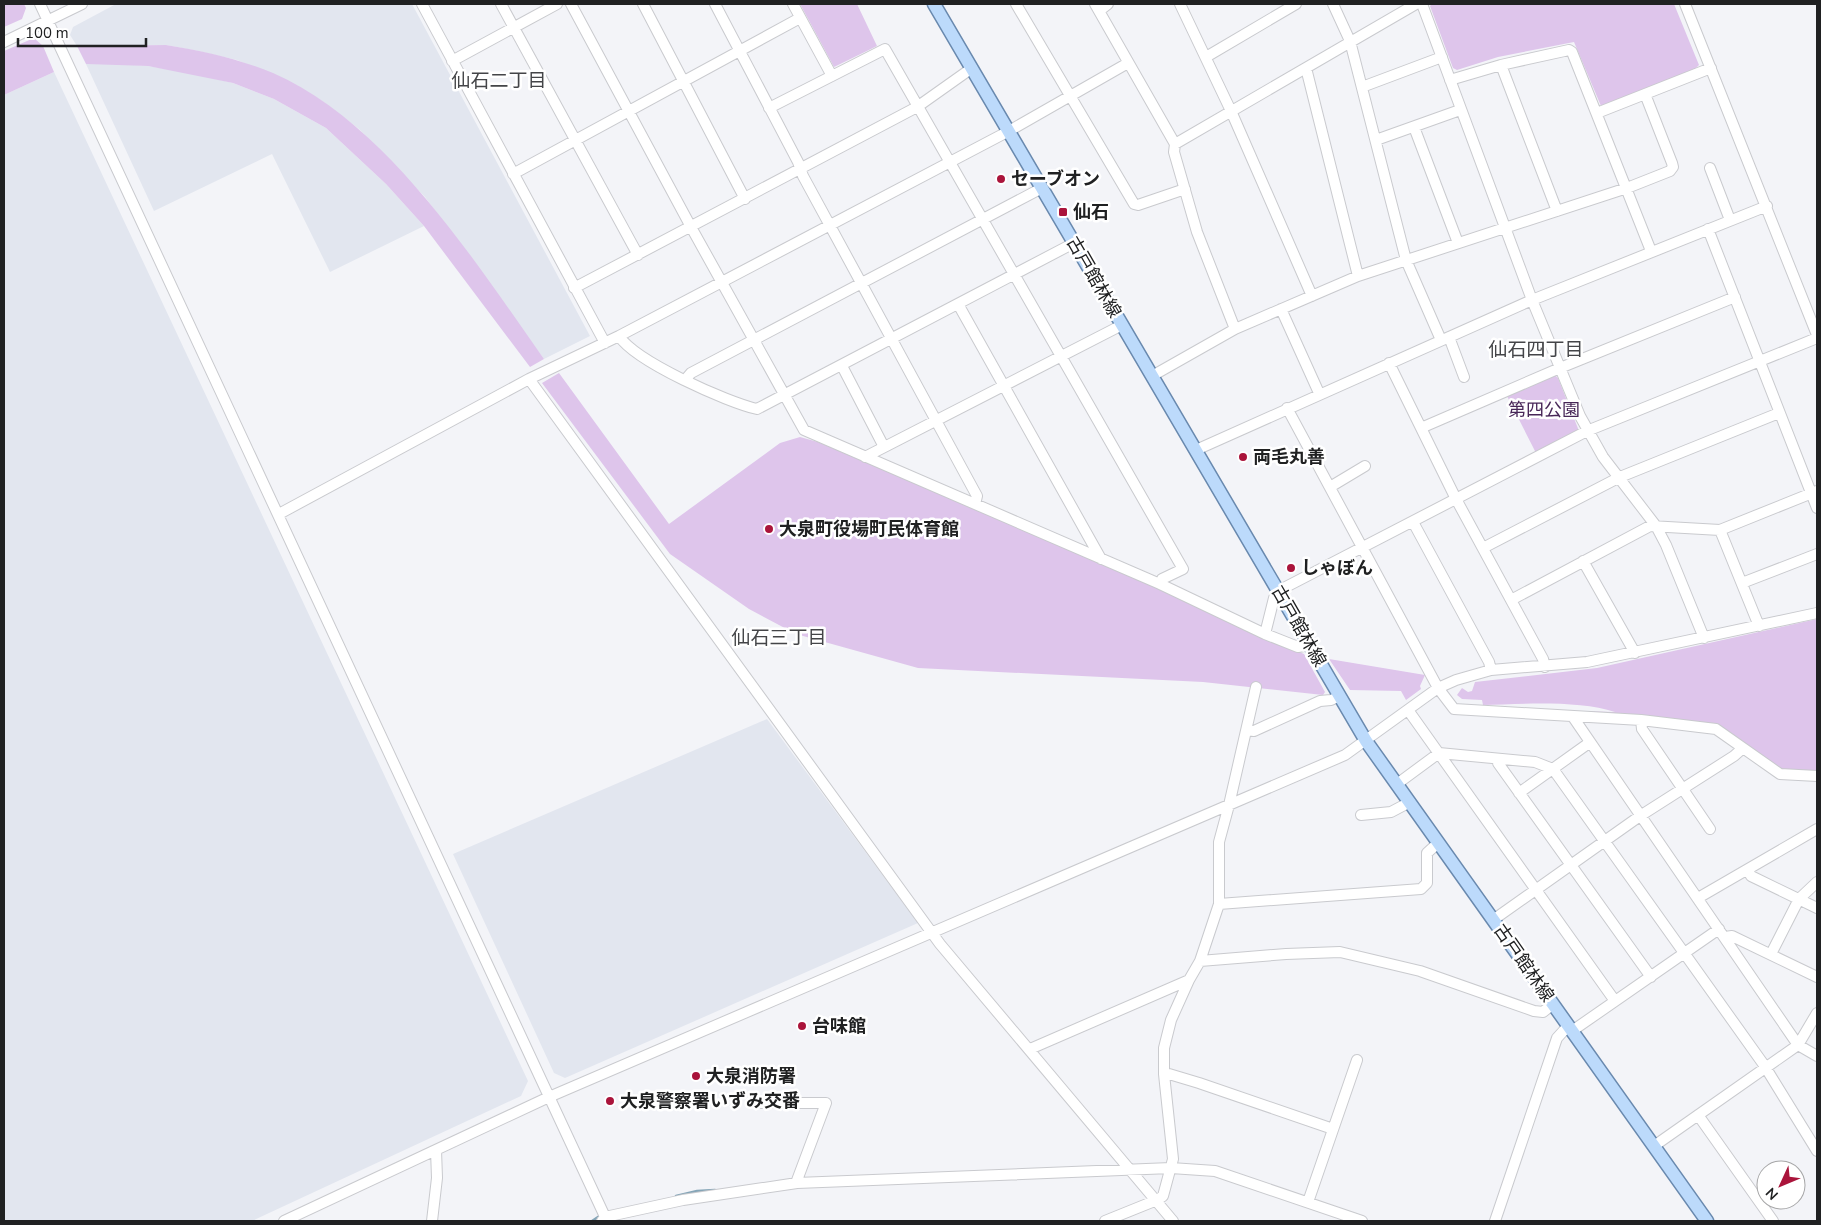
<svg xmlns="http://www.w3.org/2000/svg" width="1821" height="1225" font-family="'Nunito Sans','Noto Sans JP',sans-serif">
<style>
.built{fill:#e2e6ef}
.green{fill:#dec5eb}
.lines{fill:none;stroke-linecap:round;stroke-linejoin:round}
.stream{stroke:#85a5b7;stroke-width:2.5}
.minor-casing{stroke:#c9cace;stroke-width:12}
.major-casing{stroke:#6989ae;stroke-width:15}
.minor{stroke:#fff;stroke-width:10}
.major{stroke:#bcdafb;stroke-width:12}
.poi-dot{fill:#aa143b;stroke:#fff;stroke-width:2}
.labels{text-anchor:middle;stroke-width:5;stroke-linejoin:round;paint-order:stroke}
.poi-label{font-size:18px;font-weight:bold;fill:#202122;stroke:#fff;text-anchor:start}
.street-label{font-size:18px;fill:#202122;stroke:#fff}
.park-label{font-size:18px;fill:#482758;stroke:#fff}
.neighbourhood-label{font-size:19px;fill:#444548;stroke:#fff}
</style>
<rect width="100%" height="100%" fill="#f3f4f8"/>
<path class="built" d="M116 4H412L590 336 544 359 425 197 359 129 322 101 298 86 237 60 198 51 166 45 77 46 70 35 73 27Z
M103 63 148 66 191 73 233 83 274 99 326 128 386 184 424 226 330 272 272 154 154 211 86 64Z
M54 72 528 1081 521 1096 252 1221H4V95Z
M767 719 918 923 565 1078 554 1073 453 854Z"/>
<path class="green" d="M4 4H24L26 8 22 19 4 27Z
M800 4H857L877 46 834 67Z
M1432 4H1674L1699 65 1695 69 1601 106 1574 42 1498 57 1457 70 1453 68 1430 6Z
M34 38 43 46 54 72 4 95V51Z
M166 45C203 51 239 59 273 73 387 123 474 260 544 359L530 367 424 226 386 184 326 128 274 99 233 83 148 66 86 64 77 46Z
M559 373 669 524 780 443 800 437 818 442 1148 582 1264 637 1304 654 1325 692 1323 695 1203 682 918 668 796 634 749 609 670 554 542 383Z
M1555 375 1558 378 1579 431 1536 453 1507 396Z
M1817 619V772L1784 771 1715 724 1576 711 1615 712C1579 700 1521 704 1483 705L1482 700 1462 699 1457 695 1462 688 1468 692 1472 691 1475 682 1597 668Z
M1329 659 1425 675 1420 686 1421 689 1406 700 1401 691 1350 690Z"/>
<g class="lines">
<path class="stream" d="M676 1196 697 1191 715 1190
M592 1221 601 1215"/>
<g class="minor-casing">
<path id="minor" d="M40 4 607 1221
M422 4 605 343
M501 4 638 255
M571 4 691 227 804 430 1160 584 1265 634 1298 647 1310 645
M643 4 745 199
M715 4 798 162 803 176 977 496 975 504
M793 4 832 76
M1016 4 1134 204 1138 205 1185 189
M1095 4 1175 144 1174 152 1197 232 1235 329
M1180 4 1231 111 1312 296
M1333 4 1350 41 1406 260 1441 340
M1422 4 1532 300 1580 416 1603 457 1656 526 1666 545 1704 638
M1685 4 1817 335
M1099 11 1108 4
M4 42 82 4
M1206 57 1296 4
M452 61 557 4
M1501 65 1557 211
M1306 68 1358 276
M1450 80 1501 65 1569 50 1572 52 1651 251
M1362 87 1442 57
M769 108 885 49 1183 569 1162 579 1160 584
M1597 113 1711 68
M1414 127 1458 243
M1376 140 1460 110
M1175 144 1416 4
M1710 168 1730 220
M513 174 800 18
M1708 229 1817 508
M574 288 917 107 972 68
M958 304 1101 559
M1281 309 1319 393
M619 336C636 362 727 402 757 409L1074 243
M1449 337 1464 377
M1389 363 1456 499 1543 659 1545 667
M842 366 884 447
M1152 376 1235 329 1358 276 1627 188 1670 171 1673 167 1672 163 1645 94
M529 379 940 944 1173 1221
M685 380 691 373 1042 188
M1287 408 1438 688 1454 709 1641 720 1716 729 1780 774 1817 776
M1421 428 1560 368 1735 297
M1196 450 1532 300 1767 206
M865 457 1122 325
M1330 487 1365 466
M279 514 529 379 619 336 1009 131 1128 63
M1413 522 1489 662 1491 670
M1720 530 1759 626
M1483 548 1620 477 1779 413
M1583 561 1635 653
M1742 583 1817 554
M1511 600 1650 526 1720 530 1817 491
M1265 634 1274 598 1278 591 1587 431 1817 338
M1408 710 1615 1001
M1573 717 1798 1045 1817 1056
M1641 720 1642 729 1710 829
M1247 730 1254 731 1320 701 1331 700 1340 696
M1498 759V763L1651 977
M1397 784 1439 753 1535 762 1553 769 1764 1065 1817 1151
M1519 793 1589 743
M1361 815 1391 812 1410 802
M1748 870 1751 876 1817 908
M1698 898 1817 829
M1219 904 1421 889 1427 883V853L1438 843
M1493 920 1640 816 1734 756 1743 748
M1725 937 1732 936 1817 977
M1771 954 1799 899 1817 882
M1200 961 1286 954 1340 952 1420 971 1534 1011 1543 1012 1553 1004
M1572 1031 1719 929
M1030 1049 1189 980
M1164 1074H1169L1199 1083 1333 1129
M757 1103H826L796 1183
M1698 1115 1773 1221
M1654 1146 1798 1045 1817 1013
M1308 1202 1357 1060
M284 1221 549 1097 1345 755 1438 688 1456 680 1491 670 1587 662 1817 613
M432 1221 437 1178 436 1150
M602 1221 605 1217 683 1200 797 1183 1171 1168 1215 1171 1362 1221
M1105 1221 1157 1200 1163 1196 1173 1159 1164 1074V1048L1171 1020 1189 980 1200 961 1219 904V842L1229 805 1256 687
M1495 1221 1557 1038 1568 1026"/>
</g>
<g class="major-casing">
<path id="major" d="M934 4 1366 741 1707 1221"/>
</g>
<use href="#minor" class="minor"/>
<use href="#major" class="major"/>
</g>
<g class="poi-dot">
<circle cx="1001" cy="179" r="5"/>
<rect x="1058" y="207" width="10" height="10" rx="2.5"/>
<circle cx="1243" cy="457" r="5"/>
<circle cx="769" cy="529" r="5"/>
<circle cx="1291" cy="568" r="5"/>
<circle cx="802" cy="1026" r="5"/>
<circle cx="696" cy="1076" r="5"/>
<circle cx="610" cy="1101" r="5"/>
</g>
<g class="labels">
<g class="poi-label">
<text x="1011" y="185">セーブオン</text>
<text x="1073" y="218">仙石</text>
<text x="1253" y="463">両毛丸善</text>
<text x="779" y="535">大泉町役場町民体育館</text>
<text x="1301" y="574">しゃぼん</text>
<text x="812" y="1032">台味館</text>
<text x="706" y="1082">大泉消防署</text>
<text x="620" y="1107">大泉警察署いずみ交番</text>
</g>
<g class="street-label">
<text transform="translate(1094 277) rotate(60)" y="6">古戸館林線</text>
<text transform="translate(1299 626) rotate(60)" y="6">古戸館林線</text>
<text transform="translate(1524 963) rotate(55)" y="6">古戸館林線</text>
</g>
<g class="park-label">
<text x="1544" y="416">第四公園</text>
</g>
<g class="neighbourhood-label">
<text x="499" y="87">仙石二丁目</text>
<text x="1536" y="356">仙石四丁目</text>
<text x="779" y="644">仙石三丁目</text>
</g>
</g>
<rect width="1821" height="1225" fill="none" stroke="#202122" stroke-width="10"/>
<g transform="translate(1781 1185) rotate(226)"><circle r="24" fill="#ffffff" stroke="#a6a6a7"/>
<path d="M0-4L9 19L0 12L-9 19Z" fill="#aa143b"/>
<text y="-8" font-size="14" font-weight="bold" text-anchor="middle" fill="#202122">N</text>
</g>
<path d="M18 38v8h128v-8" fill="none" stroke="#202122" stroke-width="2.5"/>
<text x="25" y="38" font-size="15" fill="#202122" stroke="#ffffff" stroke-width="4" paint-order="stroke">100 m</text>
</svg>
